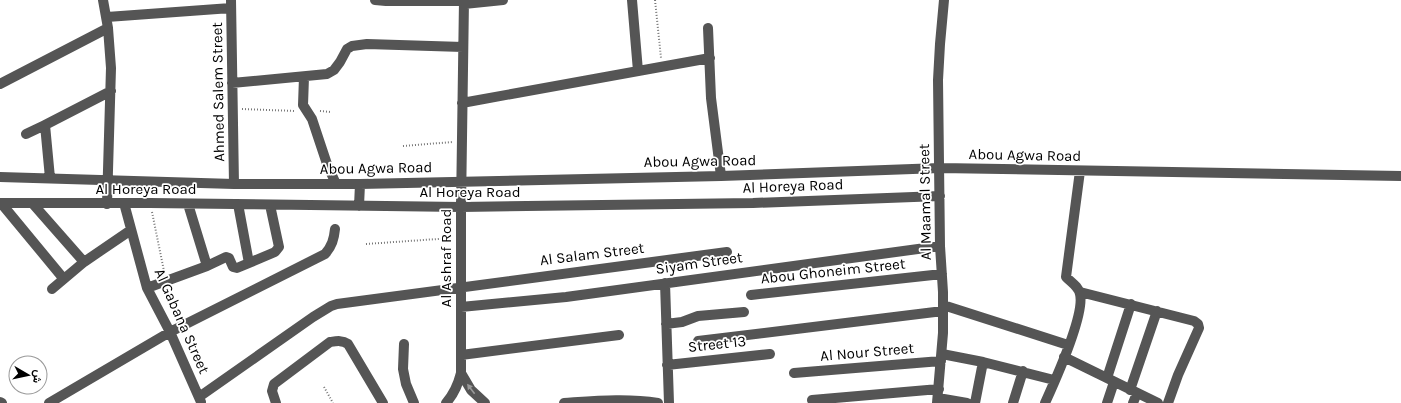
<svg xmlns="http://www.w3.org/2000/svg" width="1401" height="403" font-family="Karla,Vazirmatn,sans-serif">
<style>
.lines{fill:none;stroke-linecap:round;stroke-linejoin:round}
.path{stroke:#777;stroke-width:2;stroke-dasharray:1 2;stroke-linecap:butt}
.minor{stroke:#555;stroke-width:10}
.oneway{fill:#999}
.labels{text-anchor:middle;stroke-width:3.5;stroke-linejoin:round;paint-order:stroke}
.street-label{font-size:15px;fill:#000;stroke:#fff}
</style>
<rect width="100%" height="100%" fill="#fff"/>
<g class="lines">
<path class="path" d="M655 0 661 58
M242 109 295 111
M320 111 331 112
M403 146 453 142
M152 212 164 271
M366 244 452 238
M324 387 333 403"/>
<path class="minor" d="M103 0 108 28 111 68 107 204
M231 0 234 184
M375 0 386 1H464
M632 0 638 71
M464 4 503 0
M107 17 231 8
M708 28 711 98 721 176
M304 77 303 105 312 119 327 164 336 184
M232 83 327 74 334 70 340 62 347 49 352 46 367 44 463 47
M0 84 108 28
M462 103 710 58
M45 125 50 178
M26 134 45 125 111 91
M0 177 234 184H360L721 176 940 168 1401 176
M0 203H150L461 207 753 203 940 196
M1 203 63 278
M124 203 147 288 170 332 201 402
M33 204 84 262
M188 204 207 266
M238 204 249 263
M359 206 360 184
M665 283 669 403
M147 288 207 266 226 257 229 258 233 267 237 268 275 252 279 247 270 205
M52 289 84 262 131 230
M1080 292 1194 321 1198 324 1199 328 1178 375 1168 403
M751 295 942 274
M943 305 1068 345
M461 307 566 297 940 246
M666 324 682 322 698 316 744 312
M698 341 943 311
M404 344 403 369 406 384 414 403
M942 354 983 362 1054 380
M461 355 619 335
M1064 357 1158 403
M667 365 770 354
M461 373 471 390 485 403
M794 373 941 361
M1107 378 1131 304
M1130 390 1157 311
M199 397 313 317 331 306 337 304 727 252
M938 398 967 403
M812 400 939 389
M0 402 2 403
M49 403 170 332 325 254C332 246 334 239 335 229
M276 403 272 391 274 384 330 342C337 341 342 340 348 344L383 403
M446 403C454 394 458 385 461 373V207L464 0
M564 403C595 401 627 398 658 403
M937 403 943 333V292L940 246 938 80 940 44 944 0
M975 403 983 362
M1013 403 1023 371
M1045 403C1055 381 1085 314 1080 294 1079 287 1071 282 1066 277L1080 171
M1107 403 1114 382
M1133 403 1137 393"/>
</g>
<defs><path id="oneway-solid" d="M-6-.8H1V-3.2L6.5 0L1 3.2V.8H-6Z"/></defs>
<use class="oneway" href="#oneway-solid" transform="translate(471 389) rotate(-127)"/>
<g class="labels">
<g class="street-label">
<text transform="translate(218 92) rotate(-91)" y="5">Ahmed Salem Street</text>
<text transform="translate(1025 155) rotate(1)" y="5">Abou Agwa Road</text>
<text transform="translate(700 161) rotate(-1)" y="5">Abou Agwa Road</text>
<text transform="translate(376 168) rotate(-1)" y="5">Abou Agwa Road</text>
<text transform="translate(793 186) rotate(-2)" y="5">Al Horeya Road</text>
<text x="146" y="194">Al Horeya Road</text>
<text x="470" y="197">Al Horeya Road</text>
<text transform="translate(925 202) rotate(-91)" y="5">Al Maamal Street</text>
<text transform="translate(592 254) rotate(-7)" y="5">Al Salam Street</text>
<text transform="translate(446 258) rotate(-90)" y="5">Al Ashraf Road</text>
<text transform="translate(699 263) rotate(-8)" y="5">Siyam Street</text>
<text transform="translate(833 271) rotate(-6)" y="5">Abou Ghoneim Street</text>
<text transform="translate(182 321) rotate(66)" y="5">Al Gabana Street</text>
<text transform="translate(717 344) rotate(-6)" y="5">Street 13</text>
<text transform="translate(867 352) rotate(-5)" y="5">Al Nour Street</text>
</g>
</g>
<g transform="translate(28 375) rotate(99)"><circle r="19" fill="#ffffff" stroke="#999999"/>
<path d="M0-3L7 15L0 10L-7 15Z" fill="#000000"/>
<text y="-6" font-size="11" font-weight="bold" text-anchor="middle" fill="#000000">ش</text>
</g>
</svg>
